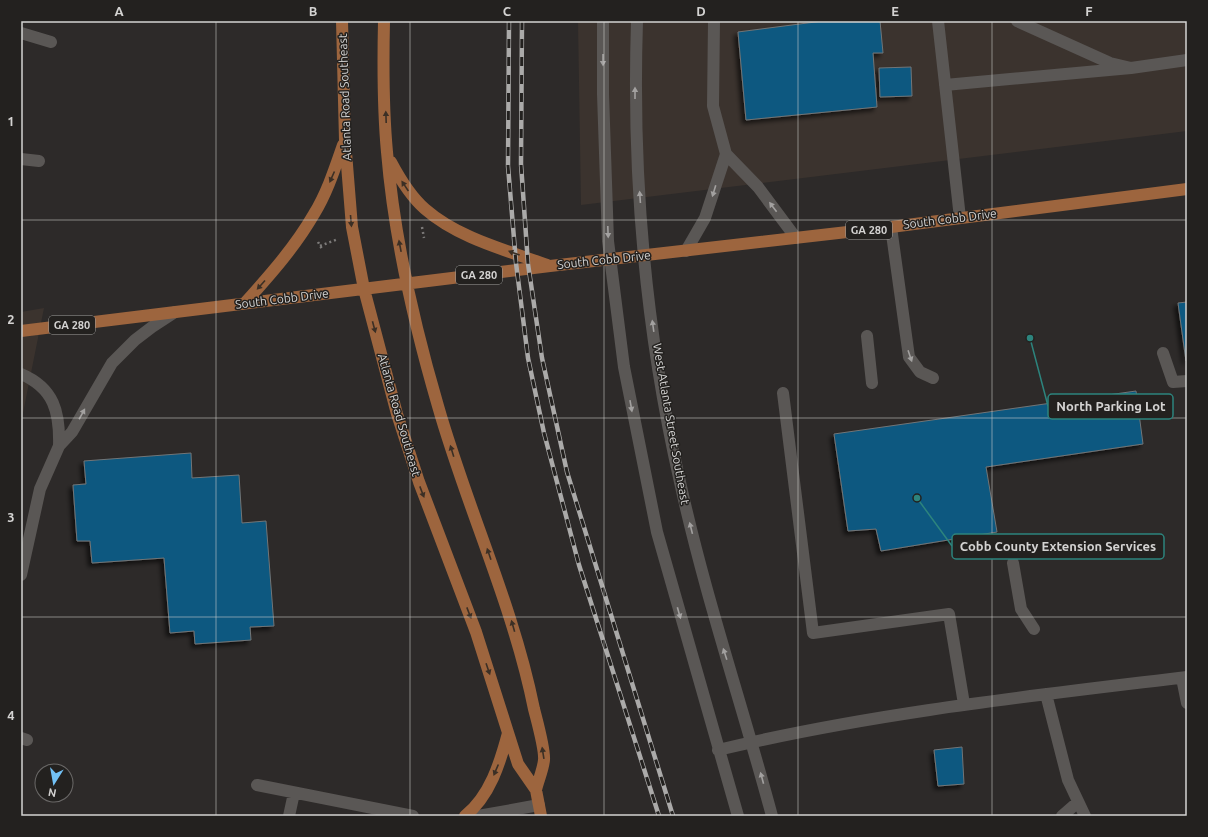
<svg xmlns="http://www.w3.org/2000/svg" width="1208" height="837" font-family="Ubuntu,sans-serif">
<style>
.built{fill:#3b332e}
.building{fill:#095880;stroke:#727577;filter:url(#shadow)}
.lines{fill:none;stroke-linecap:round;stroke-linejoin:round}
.path{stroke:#7c7a79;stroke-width:2.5;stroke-dasharray:2 3;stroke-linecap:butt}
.minor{stroke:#5a5755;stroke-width:12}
.major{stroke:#9d653e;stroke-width:12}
.rail-casing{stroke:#abaaa9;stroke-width:4.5}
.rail{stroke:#23211f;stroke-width:3;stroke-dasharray:9;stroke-linecap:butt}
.oneway{fill:#a3a1a0}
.oneway2{fill:#3b2f25}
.grid{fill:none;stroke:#d4d3d2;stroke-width:1;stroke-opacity:0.55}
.labels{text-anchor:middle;stroke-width:3;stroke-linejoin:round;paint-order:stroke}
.shield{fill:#23211f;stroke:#9f9e9c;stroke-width:1}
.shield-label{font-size:11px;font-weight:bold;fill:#d4d3d2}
.street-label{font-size:12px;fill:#d4d3d2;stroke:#23211f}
.leader{fill:none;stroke:#2d847d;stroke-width:1.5}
.callout-dot{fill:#2d847d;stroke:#23211f;stroke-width:1.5}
.callout{fill:#23211f;stroke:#2d847d;stroke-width:1.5}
.callout-label{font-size:13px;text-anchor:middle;font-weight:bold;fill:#d4d3d2}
.neatline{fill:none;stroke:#d4d3d2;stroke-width:1.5}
.grid-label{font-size:13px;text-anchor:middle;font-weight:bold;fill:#d4d3d2}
</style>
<defs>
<filter id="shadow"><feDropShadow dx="-3.5" dy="3.5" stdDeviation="2" flood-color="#0009"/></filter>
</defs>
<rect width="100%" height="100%" fill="#2d2a29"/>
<path class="built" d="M578 21H1187V131L581 205Z
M44 308 21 423V312Z"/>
<path class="building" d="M823 21H880L883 53H873L877 107 746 120 738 32Z
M911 67 912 96 880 97 879 68Z
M1187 302V361H1186L1178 303Z
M1136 391 1143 444 986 467 997 532 881 551 876 529 848 531 834 434Z
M191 453 192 478 239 475 242 523 266 521 274 626 250 627 251 640 195 644 194 631 170 633 164 558 92 563 90 541H77L73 485 86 484 84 461Z
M962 747 964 784 938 786 934 750Z"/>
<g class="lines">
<path class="path" d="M422 227 424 238
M318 242 322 249
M320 246 338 239"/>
<path class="minor" d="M603 21V94L608 241 624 367 657 532 738 816
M637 21C632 174 646 333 680 482 705 596 742 704 772 816
M714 21 713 106 726 154 758 187 796 238
M938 21 960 218
M1017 21 1110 63 1131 68 1187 60
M21 33 51 42
M945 85 1131 68
M21 159 39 161
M891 227 909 357 920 372 933 378
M686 251 705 218 726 154
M867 336 872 383
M1163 353 1173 382 1187 381
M21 374C54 388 60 412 59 446
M783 393 813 633 949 614 964 704
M1013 563 1021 609 1034 629
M21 575 40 489 59 446 72 432 112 363 135 340 152 327 175 312
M1182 678 1187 703
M1046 694 1068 780 1085 816
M21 738 27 740
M718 750C872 713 1030 696 1187 677
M257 785 413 816
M289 816 294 793
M478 816 539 805
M1062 816 1078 802"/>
<path class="major" d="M342 21 345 140 352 227 364 289 397 414 419 482 476 632 518 764 536 790 541 816
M384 21C383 65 383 109 387 152 394 237 414 324 438 406 467 508 513 605 534 709 537 721 545 749 544 760 543 770 538 781 536 790
M391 162C400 179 410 196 425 209 458 238 506 250 547 265
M244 304C270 275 295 247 314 214 327 193 335 168 343 145
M21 331 550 266 891 227 1187 189
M465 816C490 796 500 763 508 733"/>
<g class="rail-casing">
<path id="rail" d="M509 21 508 166 516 263 528 358 544 433 579 565 659 816
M522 21 521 164 528 264 542 358 567 472 673 816"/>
</g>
<use href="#rail" class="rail"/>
</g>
<defs><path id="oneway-solid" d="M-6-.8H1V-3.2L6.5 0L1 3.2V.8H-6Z"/></defs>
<g class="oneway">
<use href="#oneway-solid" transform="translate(603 60) rotate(90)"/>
<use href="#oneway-solid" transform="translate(635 93) rotate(-90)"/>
<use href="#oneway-solid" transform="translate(714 191) rotate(107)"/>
<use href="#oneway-solid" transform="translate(640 197) rotate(-94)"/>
<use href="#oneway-solid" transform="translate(773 207) rotate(-127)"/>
<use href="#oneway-solid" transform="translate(608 232) rotate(88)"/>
<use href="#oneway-solid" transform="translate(653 326) rotate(-98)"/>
<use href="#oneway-solid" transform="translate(910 356) rotate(71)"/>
<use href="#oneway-solid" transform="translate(631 406) rotate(80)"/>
<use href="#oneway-solid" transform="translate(82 414) rotate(-61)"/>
<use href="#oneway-solid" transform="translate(691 528) rotate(-104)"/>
<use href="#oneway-solid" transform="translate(679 613) rotate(74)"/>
<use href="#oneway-solid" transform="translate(725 654) rotate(-108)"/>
<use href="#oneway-solid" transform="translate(762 778) rotate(-105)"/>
</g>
<g class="oneway2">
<use href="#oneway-solid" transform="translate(386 117) rotate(-92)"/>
<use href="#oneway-solid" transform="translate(332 177) rotate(114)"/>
<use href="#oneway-solid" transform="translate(405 186) rotate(-124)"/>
<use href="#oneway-solid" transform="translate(351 221) rotate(85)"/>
<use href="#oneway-solid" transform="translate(400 246) rotate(-101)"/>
<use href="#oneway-solid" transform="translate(514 253) rotate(-160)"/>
<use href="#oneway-solid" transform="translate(261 285) rotate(132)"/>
<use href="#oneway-solid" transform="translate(374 327) rotate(75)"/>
<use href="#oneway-solid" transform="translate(452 451) rotate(-107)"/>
<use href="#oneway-solid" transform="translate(422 492) rotate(69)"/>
<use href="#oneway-solid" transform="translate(489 554) rotate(-109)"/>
<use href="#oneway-solid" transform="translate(469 613) rotate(69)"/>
<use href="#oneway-solid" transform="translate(513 626) rotate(-106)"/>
<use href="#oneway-solid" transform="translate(488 669) rotate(71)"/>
<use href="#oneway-solid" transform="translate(543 753) rotate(-99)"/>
<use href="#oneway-solid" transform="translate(496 770) rotate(113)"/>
</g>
<path class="grid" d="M216 21V816M410 21V816M604 21V816M798 21V816M992 21V816M21 220H1187M21 418H1187M21 617H1187"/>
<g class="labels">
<g class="shield">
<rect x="846" y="221" width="46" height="18" rx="3"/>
<rect x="456" y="266" width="46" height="18" rx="3"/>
<rect x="49" y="316" width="46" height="18" rx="3"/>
</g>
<g class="shield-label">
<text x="869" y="234">GA 280</text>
<text x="479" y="279">GA 280</text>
<text x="72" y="329">GA 280</text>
</g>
<g class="street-label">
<text transform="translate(345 97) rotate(-92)" y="4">Atlanta Road Southeast</text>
<text transform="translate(950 219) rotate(-7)" y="4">South Cobb Drive</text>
<text transform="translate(604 260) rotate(-6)" y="4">South Cobb Drive</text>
<text transform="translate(282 299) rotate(-7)" y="4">South Cobb Drive</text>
<text transform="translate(399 415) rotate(74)" y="4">Atlanta Road Southeast</text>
<text transform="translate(671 424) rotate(80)" y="4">West Atlanta Street Southeast</text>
</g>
</g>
<path class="leader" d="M1030 338L1048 406M917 498L952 546"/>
<g class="callout-dot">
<circle cx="1030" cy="338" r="4"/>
<circle cx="917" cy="498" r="4"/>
</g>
<g class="callout">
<rect x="1048" y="394" width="125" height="25" rx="4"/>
<rect x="952" y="534" width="212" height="25" rx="4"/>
</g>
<g class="callout-label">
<text x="1111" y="411">North Parking Lot</text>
<text x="1058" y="551">Cobb County Extension Services</text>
</g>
<rect width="1208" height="837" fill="none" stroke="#23211f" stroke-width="44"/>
<g transform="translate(54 783) rotate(191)"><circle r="19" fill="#23211f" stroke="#6a6867"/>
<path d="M0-3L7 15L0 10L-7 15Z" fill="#72c1f5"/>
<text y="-6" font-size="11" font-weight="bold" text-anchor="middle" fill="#d4d3d2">N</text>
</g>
<rect x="22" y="22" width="1164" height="793" class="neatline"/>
<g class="grid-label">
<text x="119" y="16">A</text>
<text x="313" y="16">B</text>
<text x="507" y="16">C</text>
<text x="701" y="16">D</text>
<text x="895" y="16">E</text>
<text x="1089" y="16">F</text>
<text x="11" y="126">1</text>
<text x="11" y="324">2</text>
<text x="11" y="522">3</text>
<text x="11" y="720">4</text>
</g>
</svg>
